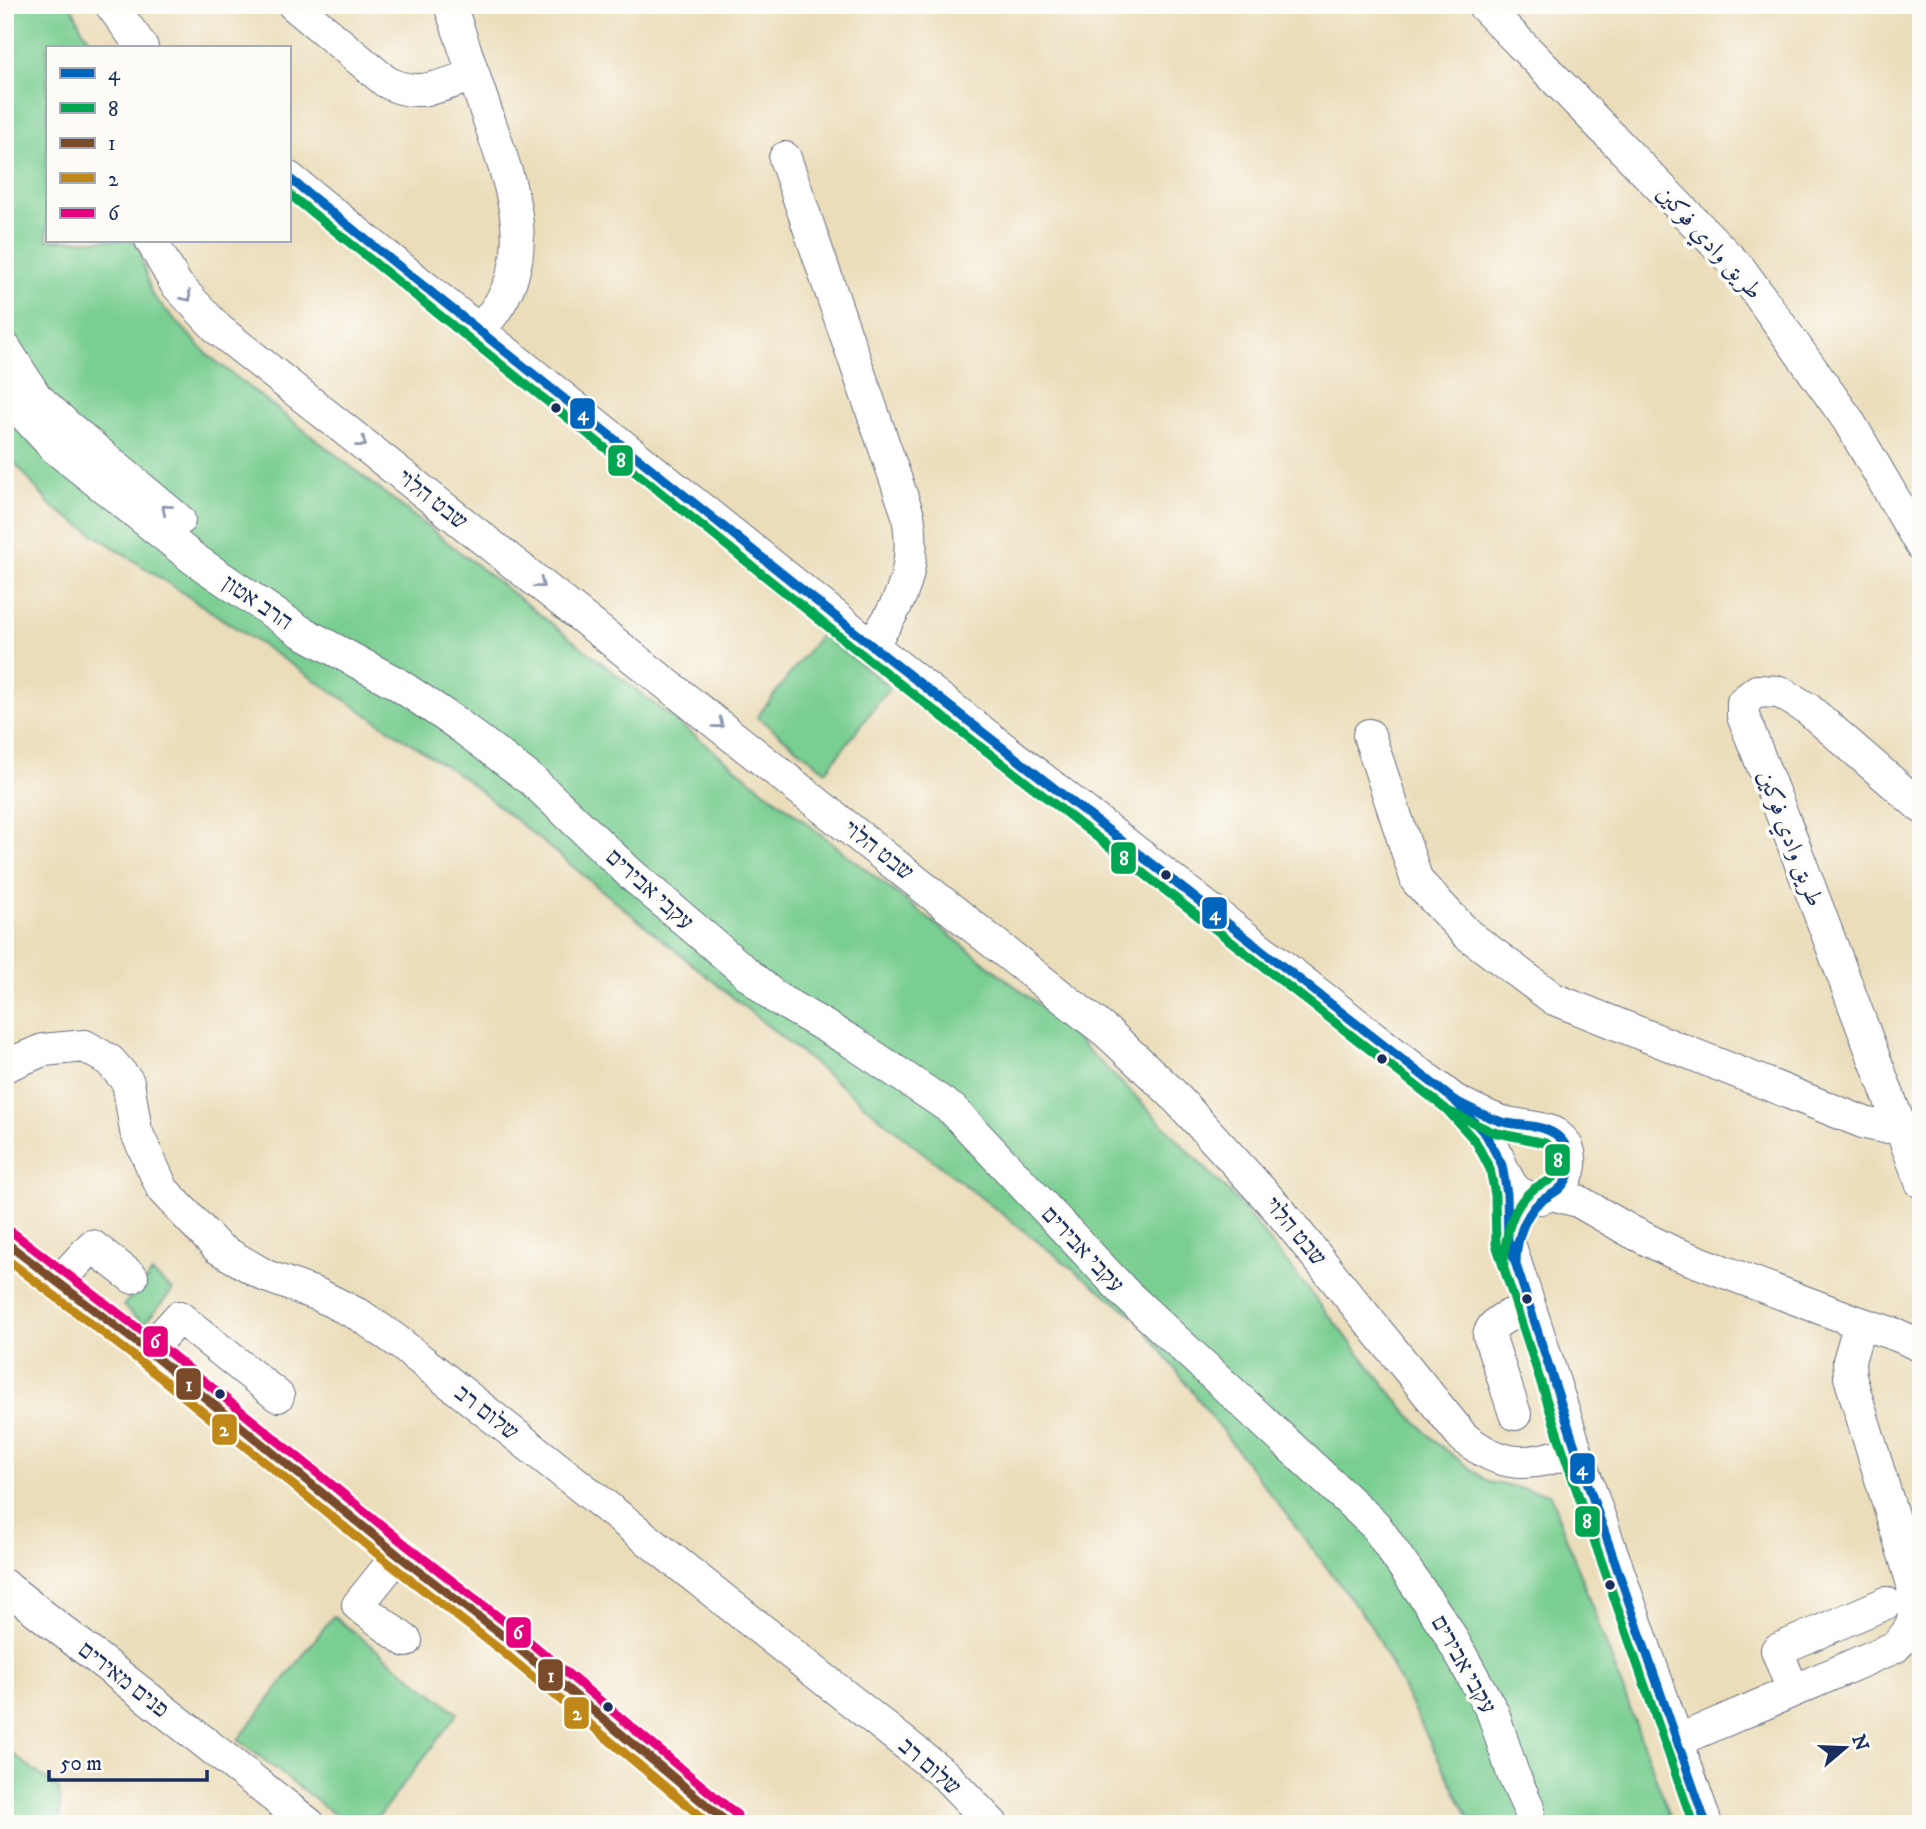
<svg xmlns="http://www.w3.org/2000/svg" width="1926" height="1829" font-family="'IM FELL DW Pica',Amiri,'Frank Ruhl Libre',serif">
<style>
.green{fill:#79ce91;stroke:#4a7e78;stroke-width:2}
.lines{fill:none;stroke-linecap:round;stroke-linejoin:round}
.minor-casing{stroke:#646c7e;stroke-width:34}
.minor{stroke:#fff;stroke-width:32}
.bus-1-casing{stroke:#fdfcf7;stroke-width:14}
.bus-2-casing{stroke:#fdfcf7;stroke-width:14}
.bus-3-casing{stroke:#fdfcf7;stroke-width:14}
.bus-4-casing{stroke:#fdfcf7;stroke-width:14}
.bus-5-casing{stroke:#fdfcf7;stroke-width:14}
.bus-1{stroke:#0065bd;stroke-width:9}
.bus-2{stroke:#00a651;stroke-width:9}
.bus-3{stroke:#7a4b2a;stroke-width:9}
.bus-4{stroke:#c08818;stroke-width:9}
.bus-5{stroke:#e5007d;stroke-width:9}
.oneway{stroke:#8d97ae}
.bus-dot{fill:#1b2f5e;stroke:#fdfcf7;stroke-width:2.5}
.labels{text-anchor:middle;stroke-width:7;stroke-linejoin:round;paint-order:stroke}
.street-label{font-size:24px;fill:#1b2f5e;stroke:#fdfcf7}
.line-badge{stroke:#fdfcf7;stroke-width:2.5}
.badge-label{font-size:19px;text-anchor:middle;font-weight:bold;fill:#fff}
</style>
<rect width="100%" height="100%" fill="#fdfcf7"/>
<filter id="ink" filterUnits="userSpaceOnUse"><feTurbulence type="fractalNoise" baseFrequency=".0143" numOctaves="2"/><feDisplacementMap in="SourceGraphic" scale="14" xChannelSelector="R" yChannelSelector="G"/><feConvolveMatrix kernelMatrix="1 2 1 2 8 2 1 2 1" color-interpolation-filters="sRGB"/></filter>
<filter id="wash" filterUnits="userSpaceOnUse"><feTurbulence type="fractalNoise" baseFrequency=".00686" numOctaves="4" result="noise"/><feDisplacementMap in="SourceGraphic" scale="28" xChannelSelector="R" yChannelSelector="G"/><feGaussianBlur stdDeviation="1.57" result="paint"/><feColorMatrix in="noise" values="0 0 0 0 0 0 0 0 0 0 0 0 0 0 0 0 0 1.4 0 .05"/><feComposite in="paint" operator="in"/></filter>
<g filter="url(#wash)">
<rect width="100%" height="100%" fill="#ebddba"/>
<path class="green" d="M5 5H71L83 31 97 47H47V240H136L152 295 208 355 1052 1015 1138 1099 1238 1202 1405 1410 1437 1443 1488 1482 1550 1494 1673 1824H1472L1370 1624 1136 1318 916 1147 468 781 51 506 5 451Z
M821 634 890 687 826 771 757 717Z
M152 1273 173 1290 144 1324 123 1306Z
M333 1616 458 1713 373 1824H347L238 1740Z
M5 1748 59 1789 61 1824H5Z"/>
</g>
<g filter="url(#ink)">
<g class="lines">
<g class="minor-casing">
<path id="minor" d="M111 5 142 47
M294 5 385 81C416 100 442 85 474 75
M450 5C464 46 477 86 491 126 516 200 541 266 479 330
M1483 5 1741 270 1848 420 1921 545
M785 158 908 515C917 568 903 602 871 645
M289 178 871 645 1454 1100C1465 1112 1478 1123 1487 1136 1498 1152 1504 1182 1518 1192 1554 1217 1592 1159 1555 1134 1544 1127 1518 1126 1503 1122 1486 1117 1470 1108 1454 1100
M151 240 176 284 219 330 1109 1034 1170 1091 1279 1210 1463 1437C1503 1469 1529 1467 1576 1450
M5 348 36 397 66 425 179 520
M5 394 55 448 194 559 300 631 396 683 456 723 533 781 632 875 776 998 852 1042 953 1110 1127 1295 1375 1525 1446 1628 1493 1713 1513 1774 1529 1809
M1369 735 1417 881 1467 934 1554 999 1865 1123 1883 1127 1900 1126
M1921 807 1808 709 1780 692 1757 691 1743 702V716L1785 822 1921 1182
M5 1066 43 1050 85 1046 110 1061 128 1082 136 1131 163 1190 218 1248 266 1276 319 1295 361 1316 397 1341 945 1775 992 1824
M1505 1177 1508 1240 1576 1450 1706 1824
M1552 1194 1578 1201 1630 1231 1672 1252 1860 1323 1897 1335 1921 1346
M5 1242 148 1351 398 1555 511 1642 729 1824
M59 1282 92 1246 132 1277
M148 1351 179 1317 278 1396
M1515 1414 1489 1335C1494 1318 1514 1314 1529 1308
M398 1555 358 1605 406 1641
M5 1586 309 1824
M1793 1691 1777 1650 1886 1603
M1677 1741 1895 1647C1917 1626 1917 1611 1912 1581L1850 1377 1849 1361 1860 1323"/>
</g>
<use href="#minor" class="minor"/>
<g class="bus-1-casing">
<path id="bus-1" d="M289 178 871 645 1454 1100 1486 1135 1502 1165 1507 1194 1508 1240 1576 1450 1706 1824
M1454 1100C1470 1108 1486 1117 1503 1122 1519 1126 1540 1124 1555 1134 1573 1146 1576 1175 1558 1190 1549 1197 1540 1199 1533 1209 1521 1225 1516 1244 1516 1264"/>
</g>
<g class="bus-2-casing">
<path id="bus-2" d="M289 194 863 655 1446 1109 1476 1142 1490 1169 1495 1195 1496 1244 1564 1454 1693 1824
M1448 1111 1493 1132 1545 1143C1555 1149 1561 1159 1557 1171 1553 1182 1543 1182 1535 1188 1512 1204 1504 1238 1504 1264"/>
</g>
<g class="bus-3-casing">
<path id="bus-3" d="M5 1242 148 1351 398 1555 511 1642 729 1824"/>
</g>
<g class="bus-4-casing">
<path id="bus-4" d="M5 1258 140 1361 390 1564 503 1652 710 1824"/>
</g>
<g class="bus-5-casing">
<path id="bus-5" d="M12 1232 156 1342 406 1545 519 1633 737 1815"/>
</g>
<use href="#bus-1" class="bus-1"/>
<use href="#bus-2" class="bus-2"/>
<use href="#bus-3" class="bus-3"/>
<use href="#bus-4" class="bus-4"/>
<use href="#bus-5" class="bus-5"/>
</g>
<defs><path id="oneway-chevron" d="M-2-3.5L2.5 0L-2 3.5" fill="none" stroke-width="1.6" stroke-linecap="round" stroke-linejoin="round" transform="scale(1.75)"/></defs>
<g class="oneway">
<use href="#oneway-chevron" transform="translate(187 297) rotate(50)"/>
<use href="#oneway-chevron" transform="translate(362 443) rotate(38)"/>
<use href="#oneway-chevron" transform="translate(166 509) rotate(-140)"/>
<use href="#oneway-chevron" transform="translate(540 584) rotate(38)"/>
<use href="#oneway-chevron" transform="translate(719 724) rotate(38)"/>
</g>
</g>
<g class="bus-dot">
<circle cx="556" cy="408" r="6"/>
<circle cx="1166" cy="875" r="6"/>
<circle cx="1382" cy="1059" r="6"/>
<circle cx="1527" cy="1299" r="6"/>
<circle cx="220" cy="1394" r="6"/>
<circle cx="1610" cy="1585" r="6"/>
<circle cx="608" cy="1707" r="6"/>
</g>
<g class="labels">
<g class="street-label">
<text transform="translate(1710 242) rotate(48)" y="8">طريق وادي فوکين</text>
<text transform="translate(433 499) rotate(38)" y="8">שבט הלוי</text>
<text transform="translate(258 602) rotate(34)" y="8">הרב אטון</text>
<text transform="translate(1791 838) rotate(69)" y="8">طريق وادي فوکين</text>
<text transform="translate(879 850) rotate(38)" y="8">שבט הלוי</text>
<text transform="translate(650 889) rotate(42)" y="8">עקבי אבירים</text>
<text transform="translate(1296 1231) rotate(50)" y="8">שבט הלוי</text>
<text transform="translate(1083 1249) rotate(47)" y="8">עקבי אבירים</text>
<text transform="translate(487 1412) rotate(38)" y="8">שלום רב</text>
<text transform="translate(1464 1664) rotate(61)" y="8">עקבי אבירים</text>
<text transform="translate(124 1679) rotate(38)" y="8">פנים מאירים</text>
<text transform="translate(930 1766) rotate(41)" y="8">שלום רב</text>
</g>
</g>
<g class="line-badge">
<rect x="569" y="397" width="27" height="33" rx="7" fill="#0065bd"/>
<rect x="607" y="444" width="27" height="33" rx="7" fill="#00a651"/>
<rect x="1110" y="841" width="27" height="34" rx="7" fill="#00a651"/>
<rect x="1201" y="896" width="27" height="34" rx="7" fill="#0065bd"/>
<rect x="1544" y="1143" width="27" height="34" rx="7" fill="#00a651"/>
<rect x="142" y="1325" width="27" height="33" rx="7" fill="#e5007d"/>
<rect x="175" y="1367" width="27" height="34" rx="7" fill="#7a4b2a"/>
<rect x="211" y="1413" width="27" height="33" rx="7" fill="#c08818"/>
<rect x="1569" y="1452" width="27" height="33" rx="7" fill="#0065bd"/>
<rect x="1574" y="1505" width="27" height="33" rx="7" fill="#00a651"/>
<rect x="505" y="1616" width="27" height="33" rx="7" fill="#e5007d"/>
<rect x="537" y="1658" width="27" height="34" rx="7" fill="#7a4b2a"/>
<rect x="563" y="1696" width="27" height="34" rx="7" fill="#c08818"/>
</g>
<g class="badge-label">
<text x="583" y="420">4</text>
<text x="621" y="467">8</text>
<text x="1124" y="865">8</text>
<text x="1215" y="920">4</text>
<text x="1558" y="1167">8</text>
<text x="155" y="1348">6</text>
<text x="189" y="1391">1</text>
<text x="224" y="1436">2</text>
<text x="1582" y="1475">4</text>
<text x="1587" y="1528">8</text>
<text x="518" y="1639">6</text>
<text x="551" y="1682">1</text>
<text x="577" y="1720">2</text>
</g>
<rect width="1926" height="1829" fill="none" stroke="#fdfcf7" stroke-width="28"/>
<rect x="46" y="46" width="245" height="196" fill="#fdfcf7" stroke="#a3aaba" stroke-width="2"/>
<rect x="60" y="68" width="35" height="10" fill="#0065bd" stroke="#a3aaba" stroke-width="2"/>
<text x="108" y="80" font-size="21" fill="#1b2f5e">4</text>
<rect x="60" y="103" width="35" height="10" fill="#00a651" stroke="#a3aaba" stroke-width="2"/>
<text x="108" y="116" font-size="21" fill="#1b2f5e">8</text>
<rect x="60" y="138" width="35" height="10" fill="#7a4b2a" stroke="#a3aaba" stroke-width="2"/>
<text x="108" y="150" font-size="21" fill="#1b2f5e">1</text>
<rect x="60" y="173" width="35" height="10" fill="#c08818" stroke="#a3aaba" stroke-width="2"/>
<text x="108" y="186" font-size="21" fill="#1b2f5e">2</text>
<rect x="60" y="208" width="35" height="10" fill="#e5007d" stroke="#a3aaba" stroke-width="2"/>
<text x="108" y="220" font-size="21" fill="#1b2f5e">6</text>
<g transform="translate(1845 1748) rotate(71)" stroke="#fdfcf7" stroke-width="5" paint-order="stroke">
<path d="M0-5L12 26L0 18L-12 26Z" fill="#1b2f5e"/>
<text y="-10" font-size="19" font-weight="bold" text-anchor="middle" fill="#1b2f5e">N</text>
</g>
<path d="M49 1770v10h158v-10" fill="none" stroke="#1b2f5e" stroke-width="3.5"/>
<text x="60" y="1770" font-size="21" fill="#1b2f5e" stroke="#fdfcf7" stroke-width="5" paint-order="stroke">50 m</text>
</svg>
